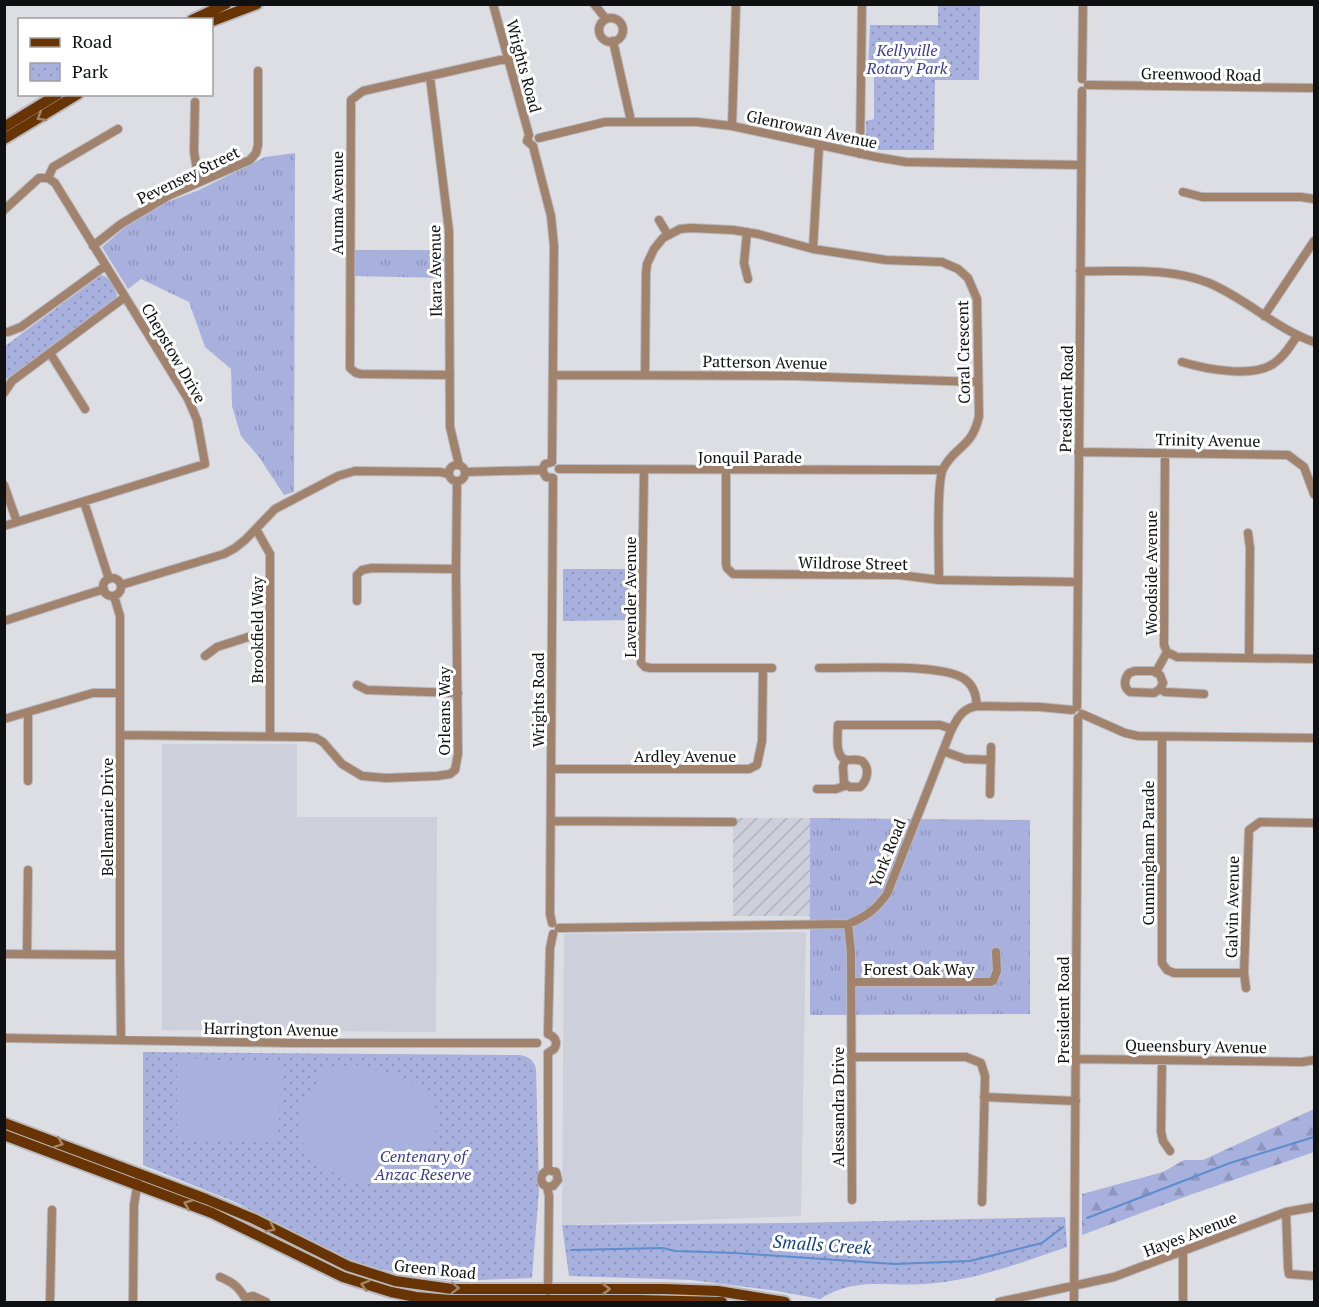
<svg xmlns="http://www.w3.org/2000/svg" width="1319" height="1307" font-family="'PT Serif',serif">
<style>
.built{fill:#cdcfdb}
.industrial{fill:url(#industrial-furrows)}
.grass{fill:url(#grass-tufts)}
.forest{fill:url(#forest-firs)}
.park{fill:url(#park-dots)}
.garden{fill:#a8b0dd}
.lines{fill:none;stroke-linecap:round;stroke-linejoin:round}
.stream{stroke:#5e8dcd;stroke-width:2}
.minor-casing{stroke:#b8b9be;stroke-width:10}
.major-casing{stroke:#b8b9be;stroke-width:14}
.minor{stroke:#a1826d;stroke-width:8}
.major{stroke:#693403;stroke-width:10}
.oneway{stroke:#a58568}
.labels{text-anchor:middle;stroke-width:6;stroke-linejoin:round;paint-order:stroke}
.park-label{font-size:16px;font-style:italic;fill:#3a3c93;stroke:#fff}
.street-label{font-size:16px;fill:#0f1011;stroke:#fff}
.water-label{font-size:18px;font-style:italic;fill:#15437e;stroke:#fff}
</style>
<defs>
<pattern id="industrial-furrows" width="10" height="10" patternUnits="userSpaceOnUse" patternTransform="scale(1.5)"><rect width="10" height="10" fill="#cdcfdb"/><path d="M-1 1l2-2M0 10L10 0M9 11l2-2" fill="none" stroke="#afb1bb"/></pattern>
<pattern id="grass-tufts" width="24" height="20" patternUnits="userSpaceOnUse" patternTransform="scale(1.5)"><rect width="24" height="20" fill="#a8b0dd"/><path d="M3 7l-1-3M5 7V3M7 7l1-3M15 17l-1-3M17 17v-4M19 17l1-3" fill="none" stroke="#8f96bd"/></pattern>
<pattern id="forest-firs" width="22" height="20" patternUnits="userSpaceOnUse" patternTransform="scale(1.5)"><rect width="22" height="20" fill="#a8b0dd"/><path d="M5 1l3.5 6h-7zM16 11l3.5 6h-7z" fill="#8f96bd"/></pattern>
<pattern id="park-dots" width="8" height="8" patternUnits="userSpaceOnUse" patternTransform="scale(1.5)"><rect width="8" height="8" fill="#a8b0dd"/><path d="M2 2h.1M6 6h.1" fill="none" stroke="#8f96bd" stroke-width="1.8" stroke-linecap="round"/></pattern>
</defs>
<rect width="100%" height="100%" fill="#dddee4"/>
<path class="built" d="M162 744H297V817H437L436 1032 162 1030Z
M806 932 801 1216 562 1225 564 934Z"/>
<path class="industrial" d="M733 818H810V916H733Z"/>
<path class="grass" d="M295 153 294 492 284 495 259 457 241 436 232 406 231 369 205 347 189 302 141 279 128 289 102 247 124 228 165 203 199 190 265 157Z
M354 250H447L446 278 354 276Z
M810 818 1030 820V1014L810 1015Z"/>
<path class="forest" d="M1314 1109V1152L1187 1196 1082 1235V1194L1163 1172 1184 1160H1203Z"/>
<path class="park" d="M938 5H980L979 80H935L934 150H869L866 143V121L874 119V68H868L870 25H938Z
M101 275C110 277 114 286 117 295L115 300 5 380V346Z
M563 569H630V620L563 621Z
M143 1052 519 1055C528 1056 534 1060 536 1069L539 1190 532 1278 454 1281 401 1274 348 1261 235 1202 143 1165Z
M1065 1217 1067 1247C1020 1263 974 1281 924 1284 884 1287 857 1276 820 1299L777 1291 691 1280 569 1276 562 1225 791 1223Z"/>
<path class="garden" d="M177 1058 281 1063 278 1143 177 1138Z
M358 1065 409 1081 431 1095 439 1120 427 1156 411 1175 387 1187 352 1180 317 1166 302 1142V1105L326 1068Z"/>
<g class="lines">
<path class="stream" d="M1087 1218 1230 1163 1314 1137
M571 1250 663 1248 675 1251 736 1253 894 1264 970 1261 1042 1243 1063 1227"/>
<g class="minor-casing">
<path id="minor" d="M493 4 529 135 527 141 533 146
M594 4 606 19
M599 30a12 12 0 1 1 24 0a12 12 0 1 1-24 0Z
M613 41 631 121
M430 77 449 231 450 427 459 465
M1082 79 1083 4
M1088 85 1314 88
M195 102 194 152 199 182
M732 126 736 4
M539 138 605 122H697L732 126 876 157 906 162 1081 165
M533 146 551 216 554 246 552 462
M860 154 862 4
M48 178 53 167 118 129
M1183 192 1202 197H1301L1314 199
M4 210 39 178H48
M659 220 668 235
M747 232 744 263 748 279
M93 246 121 224 168 196 250 160 256 153 258 145V71
M813 249 819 146
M1080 271C1123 272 1169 267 1209 283 1247 299 1276 329 1314 342
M1264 316 1314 241
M8 332 21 327 105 266
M50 353 85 409
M1182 362C1205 369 1252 378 1273 364 1284 357 1290 346 1297 336
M450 375 361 374 356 373 350 368 351 100 363 91 509 58
M553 375 795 376 978 382
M645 375 646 273 647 264 654 249 663 238 680 229 691 228 733 230 758 234 813 249 886 260 942 262 958 269 968 278 977 299 979 416C972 449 955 445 943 469 936 483 939 560 939 580
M4 393 12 381 125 297
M1078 452 1288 455 1304 467 1314 494
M1165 453 1164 645 1167 652 1177 657 1314 659
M552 462 545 464 542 470 546 477 553 478
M449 473a8 8 0 1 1 16 0a8 8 0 1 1-16 0Z
M559 469 942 470
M644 470 641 663 645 667 651 668H772
M726 470V564L727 568 733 574 899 575 939 580 1078 582
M466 472 542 470
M4 485 17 522
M84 502 109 579
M4 526 205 464 197 420 188 399 55 183 48 178
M256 529 270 554V735
M1248 533 1250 548 1249 658
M103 587a9 9 0 1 1 18 0a9 9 0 1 1-18 0Z
M121 585 224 554 235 548 245 540 275 509 338 476 355 471 440 472 449 474
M114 596 120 616V955L121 1040
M357 601V575L362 570 372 568 456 569
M4 621 104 589
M205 656 217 647 270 630
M819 668C850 669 947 662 967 681 975 688 976 697 977 706
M1135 671H1153L1160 675 1163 683 1160 689 1154 693 1130 692C1123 687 1124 679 1129 673Z
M1156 672 1167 652
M357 685 367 690 458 693
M1160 689 1165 692 1204 694
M1077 707 1082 91
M28 712V781
M1082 714 1125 733 1138 736 1314 738
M4 719 93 693H120
M120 735 307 737 316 738 323 742 342 764 362 776 386 778 437 776 450 774 455 770 458 754 456 569 457 482
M1162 737V963L1167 970 1174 973H1244
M943 751 965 759 991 760
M845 760 843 767 844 783 850 787H860C868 780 870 768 862 761 856 759 852 760 847 760 834 758 838 735 838 725H940L952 729
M551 769H749L757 765 762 741 763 668
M817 789H836L847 785
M990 794 991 747
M551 821 733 822
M552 923 550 914 553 478
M848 924 851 952 852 1200
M559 928 848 924C866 917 876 909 887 894L950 733C956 720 962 708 977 706L1040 707 1072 710
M4 954 120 955
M27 954 28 870
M851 982H989L993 981 997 971 996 952
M1246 988 1244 973 1249 830 1260 822 1314 823
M548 1034 550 948 553 934
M548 1034C556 1037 558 1043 554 1049L548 1053
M4 1038 291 1043H537
M851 1057H966L981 1063 985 1076 982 1202
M1076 1059 1302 1062 1314 1060
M1162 1060 1161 1131 1163 1141 1170 1151
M984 1097 1076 1101
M547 1187 553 1186 558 1180 556 1172 548 1170
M1286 1212 1288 1268 1289 1274 1314 1276
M220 1277C232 1282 238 1286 245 1298
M548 1291 549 1196 547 1187C539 1183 539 1174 548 1170V1053
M245 1298 253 1296 266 1302
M50 1302 52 1210
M133 1302 134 1205 138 1181
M999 1302 1114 1277 1286 1212 1314 1207
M1074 1302 1078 718
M1183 1302V1252"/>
</g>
<g class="major-casing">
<path id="major" d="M192 20 226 4
M212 21 257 4
M4 127 58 94
M4 139 78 94
M4 1123 206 1199 254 1219 348 1266 395 1281 452 1289H665L718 1291 785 1302
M4 1135 212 1213 343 1277 391 1292 416 1297 450 1300H639L722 1302"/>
</g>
<use href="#minor" class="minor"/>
<use href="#major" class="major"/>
</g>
<defs><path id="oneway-chevron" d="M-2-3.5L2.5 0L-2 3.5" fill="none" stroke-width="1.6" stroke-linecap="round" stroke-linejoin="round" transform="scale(1.5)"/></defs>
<g class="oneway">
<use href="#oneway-chevron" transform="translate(41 117) rotate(149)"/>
<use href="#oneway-chevron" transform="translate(59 1143) rotate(21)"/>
<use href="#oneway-chevron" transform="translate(188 1204) rotate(-158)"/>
<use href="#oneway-chevron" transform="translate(271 1228) rotate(26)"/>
<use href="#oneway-chevron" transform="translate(365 1285) rotate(-164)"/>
<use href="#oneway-chevron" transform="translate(455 1288) rotate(2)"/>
<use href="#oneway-chevron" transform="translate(606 1289)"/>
</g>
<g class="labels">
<g class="park-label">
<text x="907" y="56">Kellyville<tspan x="907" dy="18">Rotary Park</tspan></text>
<text x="423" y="1162">Centenary of<tspan x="423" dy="18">Anzac Reserve</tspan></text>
</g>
<g class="street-label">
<text transform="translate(524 66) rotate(75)" y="6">Wrights Road</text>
<text transform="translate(1201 74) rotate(1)" y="6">Greenwood Road</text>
<text transform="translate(812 129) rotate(12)" y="6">Glenrowan Avenue</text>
<text transform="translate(188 175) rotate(-26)" y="6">Pevensey Street</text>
<text transform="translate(337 203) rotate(-90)" y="6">Aruma Avenue</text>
<text transform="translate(435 271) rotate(-91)" y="6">Ikara Avenue</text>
<text transform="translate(963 352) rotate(-91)" y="6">Coral Crescent</text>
<text transform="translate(174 353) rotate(60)" y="6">Chepstow Drive</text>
<text transform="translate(765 362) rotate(1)" y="6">Patterson Avenue</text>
<text transform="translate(1066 399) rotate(-89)" y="6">President Road</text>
<text transform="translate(1208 440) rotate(1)" y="6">Trinity Avenue</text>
<text x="750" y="463">Jonquil Parade</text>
<text transform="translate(853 563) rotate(1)" y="6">Wildrose Street</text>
<text transform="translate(1151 573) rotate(-90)" y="6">Woodside Avenue</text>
<text transform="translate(630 597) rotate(-90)" y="6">Lavender Avenue</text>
<text transform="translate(257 630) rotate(-90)" y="6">Brookfield Way</text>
<text transform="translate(538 700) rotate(-90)" y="6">Wrights Road</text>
<text transform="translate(444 711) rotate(-90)" y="6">Orleans Way</text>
<text x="685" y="762">Ardley Avenue</text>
<text transform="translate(107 817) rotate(-90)" y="6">Bellemarie Drive</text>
<text transform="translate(887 853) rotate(-68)" y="6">York Road</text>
<text transform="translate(1148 853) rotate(-90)" y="6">Cunningham Parade</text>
<text transform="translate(1232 907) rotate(-89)" y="6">Galvin Avenue</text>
<text x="919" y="975">Forest Oak Way</text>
<text transform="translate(1063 1010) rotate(-90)" y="6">President Road</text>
<text transform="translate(271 1029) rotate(1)" y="6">Harrington Avenue</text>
<text transform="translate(1196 1046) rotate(1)" y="6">Queensbury Avenue</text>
<text transform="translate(838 1107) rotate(-90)" y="6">Alessandra Drive</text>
<text transform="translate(1190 1234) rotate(-21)" y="6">Hayes Avenue</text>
<text transform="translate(435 1269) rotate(6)" y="6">Green Road</text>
</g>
<g class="water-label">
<text transform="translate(822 1245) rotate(4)" y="6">Smalls Creek</text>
</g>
</g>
<rect width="1319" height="1307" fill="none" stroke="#0f1011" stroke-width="12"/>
<rect x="18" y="18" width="195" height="78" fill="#ffffff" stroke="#9f9fa0" stroke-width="1.5"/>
<rect x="30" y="38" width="30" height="9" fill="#693403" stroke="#9f9fa0" stroke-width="1.5"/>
<text x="72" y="48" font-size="18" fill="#0f1011">Road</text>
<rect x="30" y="63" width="30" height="18" fill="url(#park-dots)" stroke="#9f9fa0" stroke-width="1.5"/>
<text x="72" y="78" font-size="18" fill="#0f1011">Park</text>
</svg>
